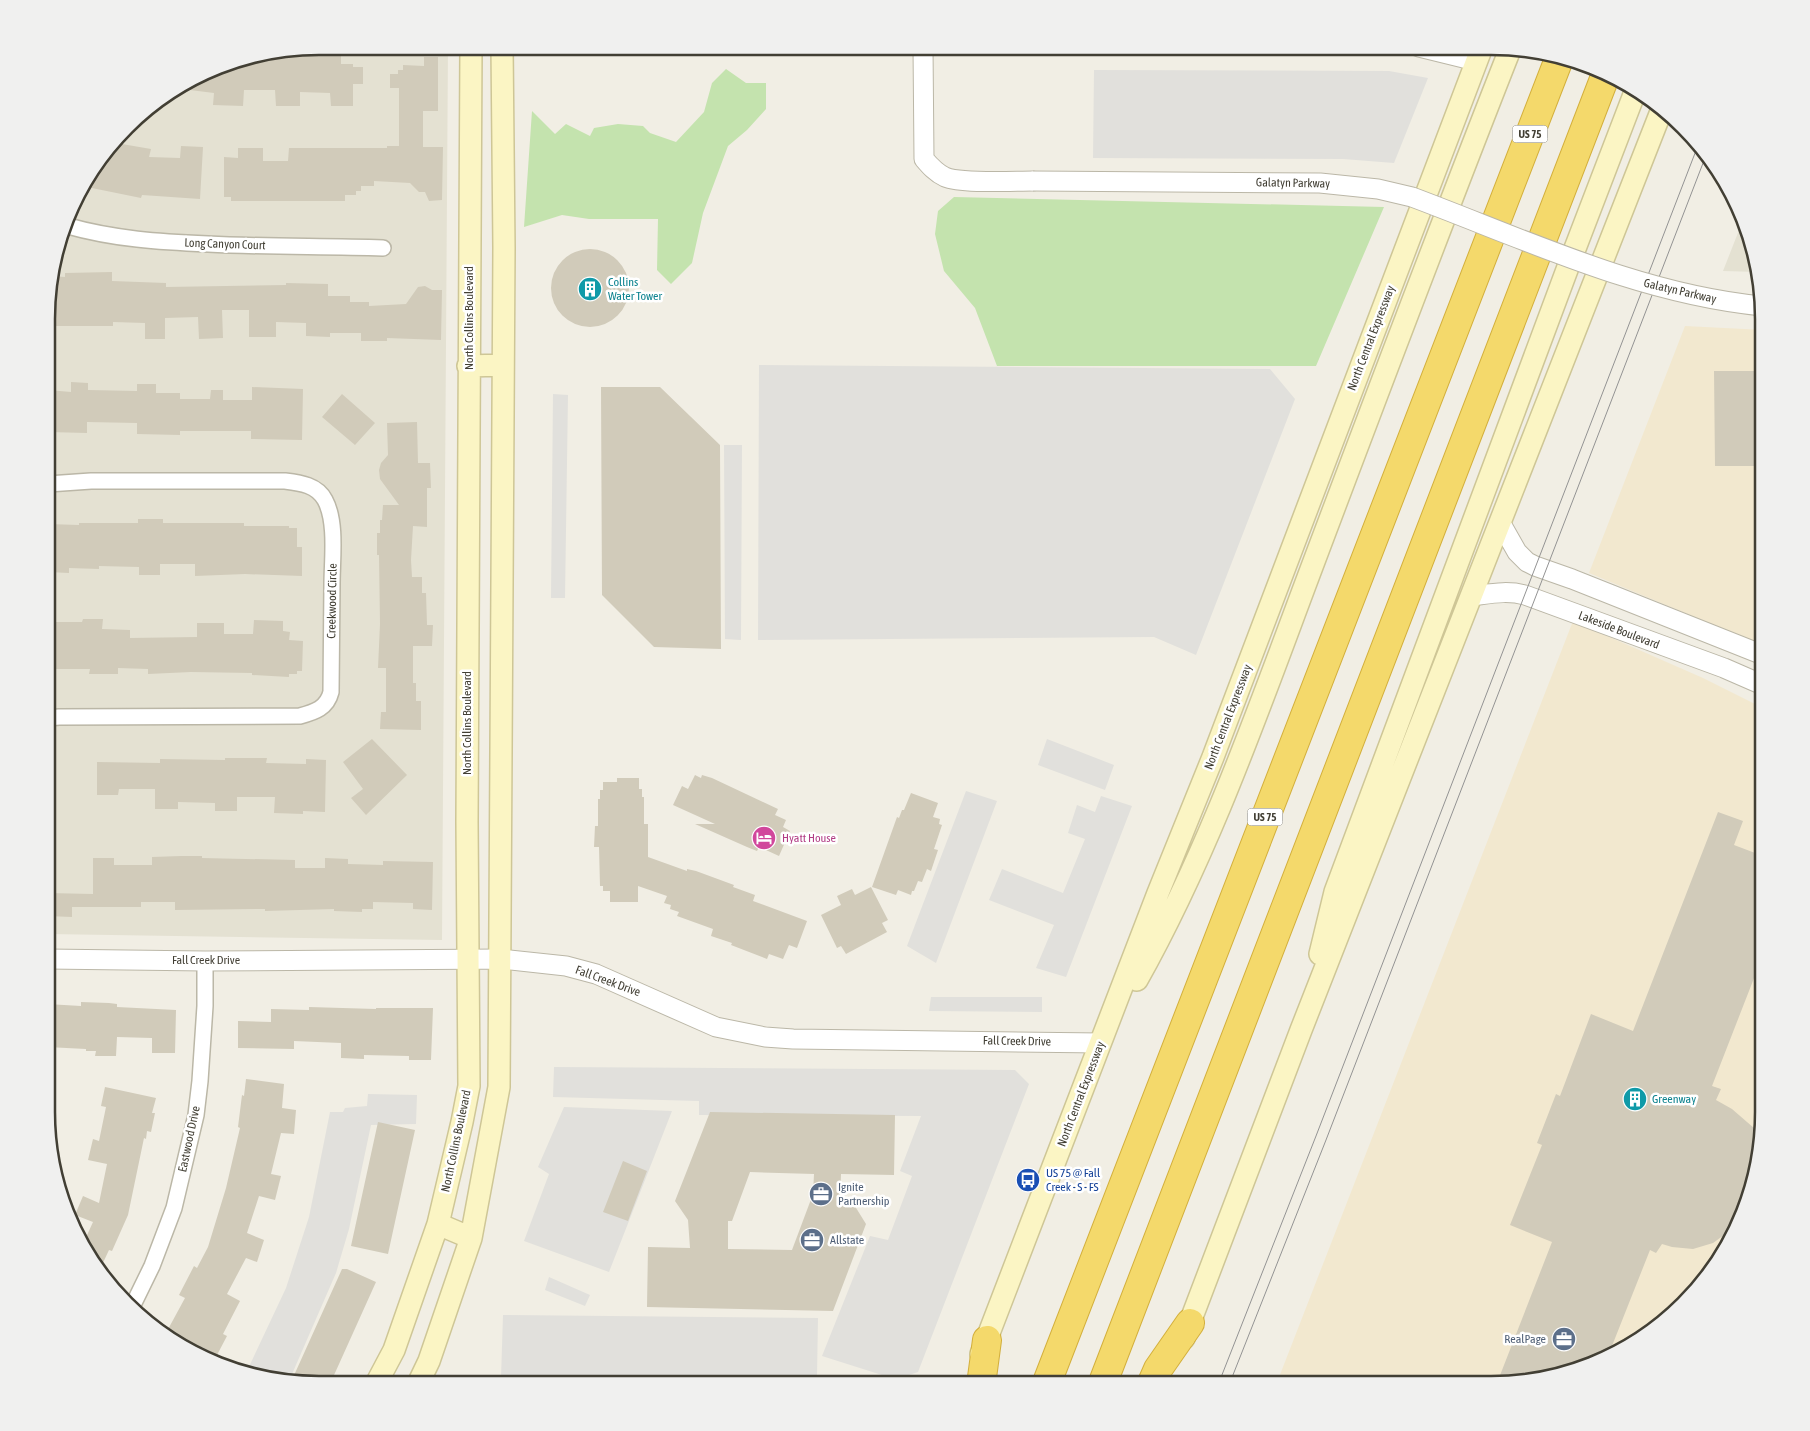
<svg xmlns="http://www.w3.org/2000/svg" width="1810" height="1431" font-family="'Asap Condensed',sans-serif">
<style>
.residential{fill:#e4e1d2}
.commercial{fill:#f2e8cf}
.green{fill:#c4e3ae}
.parking{fill:#e1e0dc}
.building{fill:#d1cbba;fill-rule:evenodd}
.lines{fill:none;stroke-linecap:round;stroke-linejoin:round}
.minor-casing{stroke:#bbb7a7;stroke-width:18}
.tertiary-casing{stroke:#bbb7a7;stroke-width:21}
.secondary-casing{stroke:#cec696;stroke-width:24}
.motorway-casing{stroke:#d3af3c;stroke-width:30}
.minor{stroke:#fff;stroke-width:15}
.tertiary{stroke:#fff;stroke-width:19}
.secondary{stroke:#fbf5c4;stroke-width:21}
.motorway{stroke:#f4d96b;stroke-width:28}
.tram{stroke:#939393;stroke-width:1}
.tertiary-bridge-casing{stroke:#bbb7a7;stroke-width:21;stroke-linecap:butt}
.tertiary-bridge{stroke:#fff;stroke-width:19}
.labels{text-anchor:middle;stroke-width:5;stroke-linejoin:round;paint-order:stroke}
.shield{fill:#fff;stroke:#7b7971;stroke-width:1}
.shield-label{font-size:11px;font-weight:bold;fill:#423f34}
.street-label{font-size:12px;fill:#423f34;stroke:#fff}
.culture-label{font-size:12px;fill:#0d838f;stroke:#fff;text-anchor:start}
.hotel-label{font-size:12px;fill:#b23c85;stroke:#fff;text-anchor:start}
.transit-label{font-size:12px;fill:#164399;stroke:#fff;text-anchor:start}
.service-label{font-size:12px;fill:#4e5e75;stroke:#fff;text-anchor:start}
.rim{fill:none;stroke:#423f34;stroke-width:2.5}
</style>
<rect width="100%" height="100%" fill="#f1eee4"/>
<path class="residential" d="M319 46H448L442 940 47 934 49 283 83 183 139 114 231 61Z
M1743 220 1758 266 1759 272 1723 271Z"/>
<path class="commercial" d="M1685 326 1764 330 1763 649 1721 628 1589 573Z
M1573 621 1703 678 1763 708V1130L1743 1217 1696 1292 1657 1329 1596 1364 1491 1385H1276Z"/>
<path class="green" d="M726 69 746 83H766V109L747 130 728 146 703 213 692 263 671 284 657 270 658 219H589L562 215 524 227 532 111 555 134 566 124 590 136 594 128 618 124 643 126 650 133 676 142 704 112 712 83Z
M954 197 1384 207 1316 366H997L975 308 944 271 935 234 938 211Z"/>
<path class="parking" d="M1094 70 1389 71 1428 78 1394 163 1343 159 1093 158Z
M759 365 1270 369 1295 399 1196 655 1154 637 758 640Z
M553 394 568 395 565 598H551Z
M724 445H742L741 640 725 639Z
M1047 739 1114 765 1105 790 1038 765Z
M966 791 997 801 936 963 907 946Z
M1101 796 1132 806 1066 977 1036 968 1054 925 989 900 1002 869 1063 893 1085 839 1068 833 1077 805 1095 812Z
M931 997H1042V1012L929 1011Z
M554 1067 1015 1070 1029 1084 918 1372 903 1377 885 1376 822 1356 870 1236 888 1240 912 1176 900 1171 921 1116 699 1115V1101L553 1097Z
M368 1094 417 1095 416 1124 371 1125 349 1229 336 1273 289 1381 247 1371 286 1288 309 1217 330 1112H343L345 1108 367 1106Z
M564 1107 672 1111 609 1272 524 1241 549 1174 538 1167Z
M549 1277 590 1295 585 1306 545 1290Z
M503 1315 818 1318 817 1376H874L875 1384H514V1378H501Z"/>
<path class="building" d="M310 52H329L330 55H341V64H353V67H363V84H353V106H331L330 93 300 92V106H276L275 90H244L243 106 213 105 214 93 182 89 231 61 280 53Z
M424 57H438V111H423V147H443L442 200 429 201 425 192H419L410 183 374 181V186H361V191H356V195H345V201H231V197H224V157L238 158V148H263V161H288L289 148H387V146H399V88H390V74H398V70H403V65L424 66Z
M116 143 151 149 149 157 180 158 181 146 203 147 200 199 142 195 141 198 82 186Z
M551 288a39 39 0 1 1 78 0a39 39 0 1 1-78 0Z
M112 272V281L166 283V287L286 285V283L328 284V296H350V302H369V306L406 304 418 287 425 286 432 290H442L441 340 387 338V341H361V333H330V337L306 336V323L276 322V337H249V310H222L223 338 199 339 198 317 165 318V339H145V323L113 322V326H49V283L51 276 65 277V273Z
M1714 371H1764V466H1715Z
M71 382 88 383V390L137 391V384H156V393H180V399H210L211 390H223V400H252V387L303 389 302 440 251 439V431H180V435L137 434V423L87 422V433L48 432V390L71 392Z
M601 387H660L720 445 721 649 654 647 602 595Z
M342 394 375 423 355 445 322 417Z
M417 422 418 463H430L431 488H427V527L413 526 411 560 412 577H422V593H426L427 625H433L432 646H413V683H416V701H421V730L380 729 381 712H386V668H378L380 624 379 555H377V533H380V520H382L383 505H399L380 479 379 470 381 463 388 455 387 423Z
M138 519H163V523H244V526H289V528H297V547H302V576L245 574 195 576V564H160V575H139V567L99 566V569L69 568V573L48 572V524L79 525V523H138Z
M83 619H103L102 629 130 630V638L197 637V623H224V634H253L254 620 283 621V631L290 632 289 640 303 641 302 671H297V674H289V677L252 675V673L191 672 148 674V669L118 668V674H89L90 669H48V646H51V622H82Z
M372 739 407 775 366 815 351 798 363 789 343 762Z
M225 758H267L266 763 306 764V759L326 760 325 812 303 811V814L274 813 275 797H237V811H215V803L178 802V809H155V789H119L118 795H97V762L160 763V759L225 760Z
M695 775 701 778 702 775 712 778 778 809 775 815 786 820 783 827 790 831 779 856 759 847 757 851 747 847 695 824H715L673 805 682 786 688 789Z
M617 778H639V789H642V797H644V824H648V857L687 871V869L696 871 734 885 733 887 755 895 753 901 807 921 797 948 789 945 783 959 769 954 767 959 731 945 732 943 711 936 713 929 677 916 679 912 670 909 671 905 664 903 667 896 638 886V902H610V891H603V886H600L599 847H594L595 826H598V799H600V790H603V782H617Z
M911 793 938 803 933 817 940 819 939 824 942 825 934 849 938 850 931 871 927 869 922 882 918 881 914 891H912L911 895 898 890 896 895 872 887 897 817 899 818 902 810H904Z
M1718 812 1743 821 1734 845 1763 856V955L1712 1086 1721 1089 1716 1100 1732 1109 1762 1135 1758 1151 1754 1152 1755 1164 1743 1214 1731 1230 1713 1243 1693 1249 1672 1247 1662 1244 1656 1253 1650 1250 1608 1356 1596 1364 1497 1383 1552 1242 1510 1225 1542 1145 1537 1143 1556 1094 1560 1096 1591 1014 1633 1031Z
M181 856H202V858L295 860V868H325V858L348 859V864L383 865V861L433 862 432 910 413 909V903L373 902V909H362V912L334 911V909L265 911V909L175 910V902H141V907H72V917L47 916V893L93 894V858H114V865H152V857Z
M871 887 888 920 882 923 887 932 846 954 841 946 837 948 821 915 841 905 837 896 852 889 855 895Z
M81 1002 109 1003 117 1004V1007L176 1010 175 1053H152V1038L117 1037 116 1056H95L96 1051H86V1049L47 1047V1004L81 1006Z
M309 1007 376 1009V1008H433L431 1060H409V1056L364 1055V1059L341 1058V1043L294 1041V1049L238 1048V1021L271 1022V1009L309 1010Z
M246 1079 284 1084 282 1108 296 1110 294 1134 281 1133 271 1174 281 1176 275 1200 259 1196 247 1233 264 1240 257 1262 246 1258 227 1294 240 1301 223 1334 227 1336 217 1355 202 1347 198 1354 166 1333 185 1298 179 1295 194 1266 197 1268 208 1247 226 1188 240 1128 238 1127 242 1095 244 1096Z
M105 1087 156 1098 152 1113H155L151 1132 147 1131 146 1139 144 1138 128 1215 112 1251 109 1250 101 1267 83 1244 93 1222 75 1215 83 1196 99 1203 107 1164 88 1160 93 1139 99 1141 106 1107 101 1106Z
M710 1112 895 1115 894 1175 841 1174 840 1202 853 1203 866 1224 833 1311 647 1307 648 1247 690 1248 688 1220 675 1201ZM750 1172 814 1174 813 1194 792 1250 728 1249V1221H732Z
M378 1122 415 1130 388 1254 351 1246Z
M623 1161 647 1171 628 1221 603 1212Z
M342 1269H347L376 1282 330 1384H302L291 1382Z"/>
<g class="lines">
<g class="minor-casing">
<path id="minor" d="M68 226C114 239 160 242 208 244 266 247 324 246 383 248
M48 718 59 717 300 716C315 712 327 708 331 692 331 656 332 620 332 584 332 560 337 522 325 500 317 485 301 483 285 481H91L48 484
M132 1307 152 1266 174 1208 196 1115 200 1081 205 1006V961"/>
</g>
<g class="tertiary-casing">
<path id="tertiary" d="M923 47 924 159C930 166 936 173 945 177 962 184 1012 181 1033 181
M1419 47 1476 61
M1500 522 1517 552 1527 562 1535 566 1572 579 1763 655
M1471 596C1489 594 1507 590 1525 595L1724 668 1763 685
M47 959 205 961 501 959 566 966 596 974 716 1027 765 1037 793 1039 1101 1043"/>
</g>
<g class="secondary-casing">
<path id="secondary" d="M468 366 503 365
M1320 954 1335 892 1571 259 1635 92
M1137 980C1208 853 1256 716 1307 580 1374 402 1441 224 1511 47
M438 1224 471 1238
M1184 1338 1301 1030 1662 109
M981 1354 1158 893 1213 757 1482 47
M376 1384 394 1350 438 1224 462 1122 469 1086 467 822 471 46
M418 1384 429 1361 471 1238 499 1087 504 248 502 46"/>
</g>
<g class="motorway-casing">
<path id="motorway" d="M981 1385 987 1340
M1046 1385 1559 59
M1102 1385 1606 74
M1151 1385 1158 1369 1190 1323"/>
</g>
<use href="#minor" class="minor"/>
<use href="#tertiary" class="tertiary"/>
<use href="#secondary" class="secondary"/>
<use href="#motorway" class="motorway"/>
<path class="tram" d="M1218 1385 1316 1136 1697 148
M1229 1385 1326 1140 1705 158"/>
<g class="tertiary-bridge-casing">
<path id="tertiary-bridge" d="M1033 181 1320 183 1378 189 1412 197C1527 240 1639 294 1762 306"/>
</g>
<use href="#tertiary-bridge" class="tertiary-bridge"/>
</g>
<defs>
<g id="building-disc" transform="scale(1.25)"><circle r="9.5" fill="#0f9aa8" stroke="#fff"/><path d="M-4-6H4V6H1V3H-1V6H-4ZM-2.5-4.3h1.7v1.8h-1.7ZM.8-4.3h1.7v1.8H.8ZM-2.5-1h1.7V.8h-1.7ZM.8-1h1.7V.8H.8Z" fill="#fff"/></g>
<g id="hotel-disc" transform="scale(1.25)"><circle r="9.5" fill="#d1479c" stroke="#fff"/><path d="M-6-4.5h1.5V1H6V5H4.5V3h-9V5H-6ZM-4 0a1.8 1.8 0 1 1 3.6 0ZM.5 0V-2.5h3Q6-2.5 6 0Z" fill="#fff"/></g>
<g id="bus-disc" transform="scale(1.25)"><circle r="9.5" fill="#1a4fb4" stroke="#fff"/><path d="M-5-6H5V4H4V6H2V4H-2V6H-4V4H-5ZM-3.5-4V0h7V-4ZM-3.5 1.2v1.5H-2V1.2ZM2 1.2v1.5H3.5V1.2Z" fill="#fff"/></g>
<g id="office-disc" transform="scale(1.25)"><circle r="9.5" fill="#5c6f8a" stroke="#fff"/><path d="M-6-3h4V-5.5h4V-3h4V5H-6ZM-1-4.5V-3h2v-1.5ZM-6 0V1H6V0Z" fill="#fff"/></g>
</defs>
<g fill-rule="evenodd">
<use href="#building-disc" x="590" y="289"/>
<use href="#hotel-disc" x="764" y="838"/>
<use href="#building-disc" x="1635" y="1099"/>
<use href="#bus-disc" x="1028" y="1180"/>
<use href="#office-disc" x="821" y="1194"/>
<use href="#office-disc" x="812" y="1240"/>
<use href="#office-disc" x="1564" y="1339"/>
</g>
<g class="labels">
<g class="shield">
<rect x="1512.5" y="125.5" width="35" height="17" rx="4"/>
<rect x="1247.5" y="808.5" width="35" height="17" rx="4"/>
</g>
<g class="shield-label">
<text x="1530" y="138">US 75</text>
<text x="1265" y="821">US 75</text>
</g>
<g class="street-label">
<text transform="translate(1293 183) rotate(1)" y="4">Galatyn Parkway</text>
<text transform="translate(225 244) rotate(2)" y="4">Long Canyon Court</text>
<text transform="translate(1680 291) rotate(13)" y="4">Galatyn Parkway</text>
<text transform="translate(469 318) rotate(-90)" y="4">North Collins Boulevard</text>
<text transform="translate(1371 338) rotate(-69)" y="4">North Central Expressway</text>
<text transform="translate(332 601) rotate(-89)" y="4">Creekwood Circle</text>
<text transform="translate(1619 630) rotate(21)" y="4">Lakeside Boulevard</text>
<text transform="translate(1228 717) rotate(-69)" y="4">North Central Expressway</text>
<text transform="translate(467 723) rotate(-90)" y="4">North Collins Boulevard</text>
<text x="206" y="964">Fall Creek Drive</text>
<text transform="translate(608 981) rotate(20)" y="4">Fall Creek Drive</text>
<text transform="translate(1017 1041) rotate(1)" y="4">Fall Creek Drive</text>
<text transform="translate(1081 1094) rotate(-69)" y="4">North Central Expressway</text>
<text transform="translate(189 1139) rotate(-78)" y="4">Eastwood Drive</text>
<text transform="translate(456 1141) rotate(-78)" y="4">North Collins Boulevard</text>
</g>
<g class="culture-label">
<text x="608" y="286">Collins<tspan x="608" dy="14">Water Tower</tspan></text>
<text x="1652" y="1103">Greenway</text>
</g>
<g class="hotel-label">
<text x="782" y="842">Hyatt House</text>
</g>
<g class="transit-label">
<text x="1046" y="1177">US 75 @ Fall<tspan x="1046" dy="14">Creek - S - FS</tspan></text>
</g>
<g class="service-label">
<text x="838" y="1191">Ignite<tspan x="838" dy="14">Partnership</tspan></text>
<text x="830" y="1244">Allstate</text>
<text x="1546" y="1343" text-anchor="end">RealPage</text>
</g>
</g>
<path d="M0 0H1810V1431H0ZM319 55H1491A264 264 0 0 1 1755 319V1112A264 264 0 0 1 1491 1376H319A264 264 0 0 1 55 1112V319A264 264 0 0 1 319 55Z" fill="#f0f0ef" fill-rule="evenodd"/>
<path class="rim" d="M319 55H1491A264 264 0 0 1 1755 319V1112A264 264 0 0 1 1491 1376H319A264 264 0 0 1 55 1112V319A264 264 0 0 1 319 55Z"/>
</svg>
